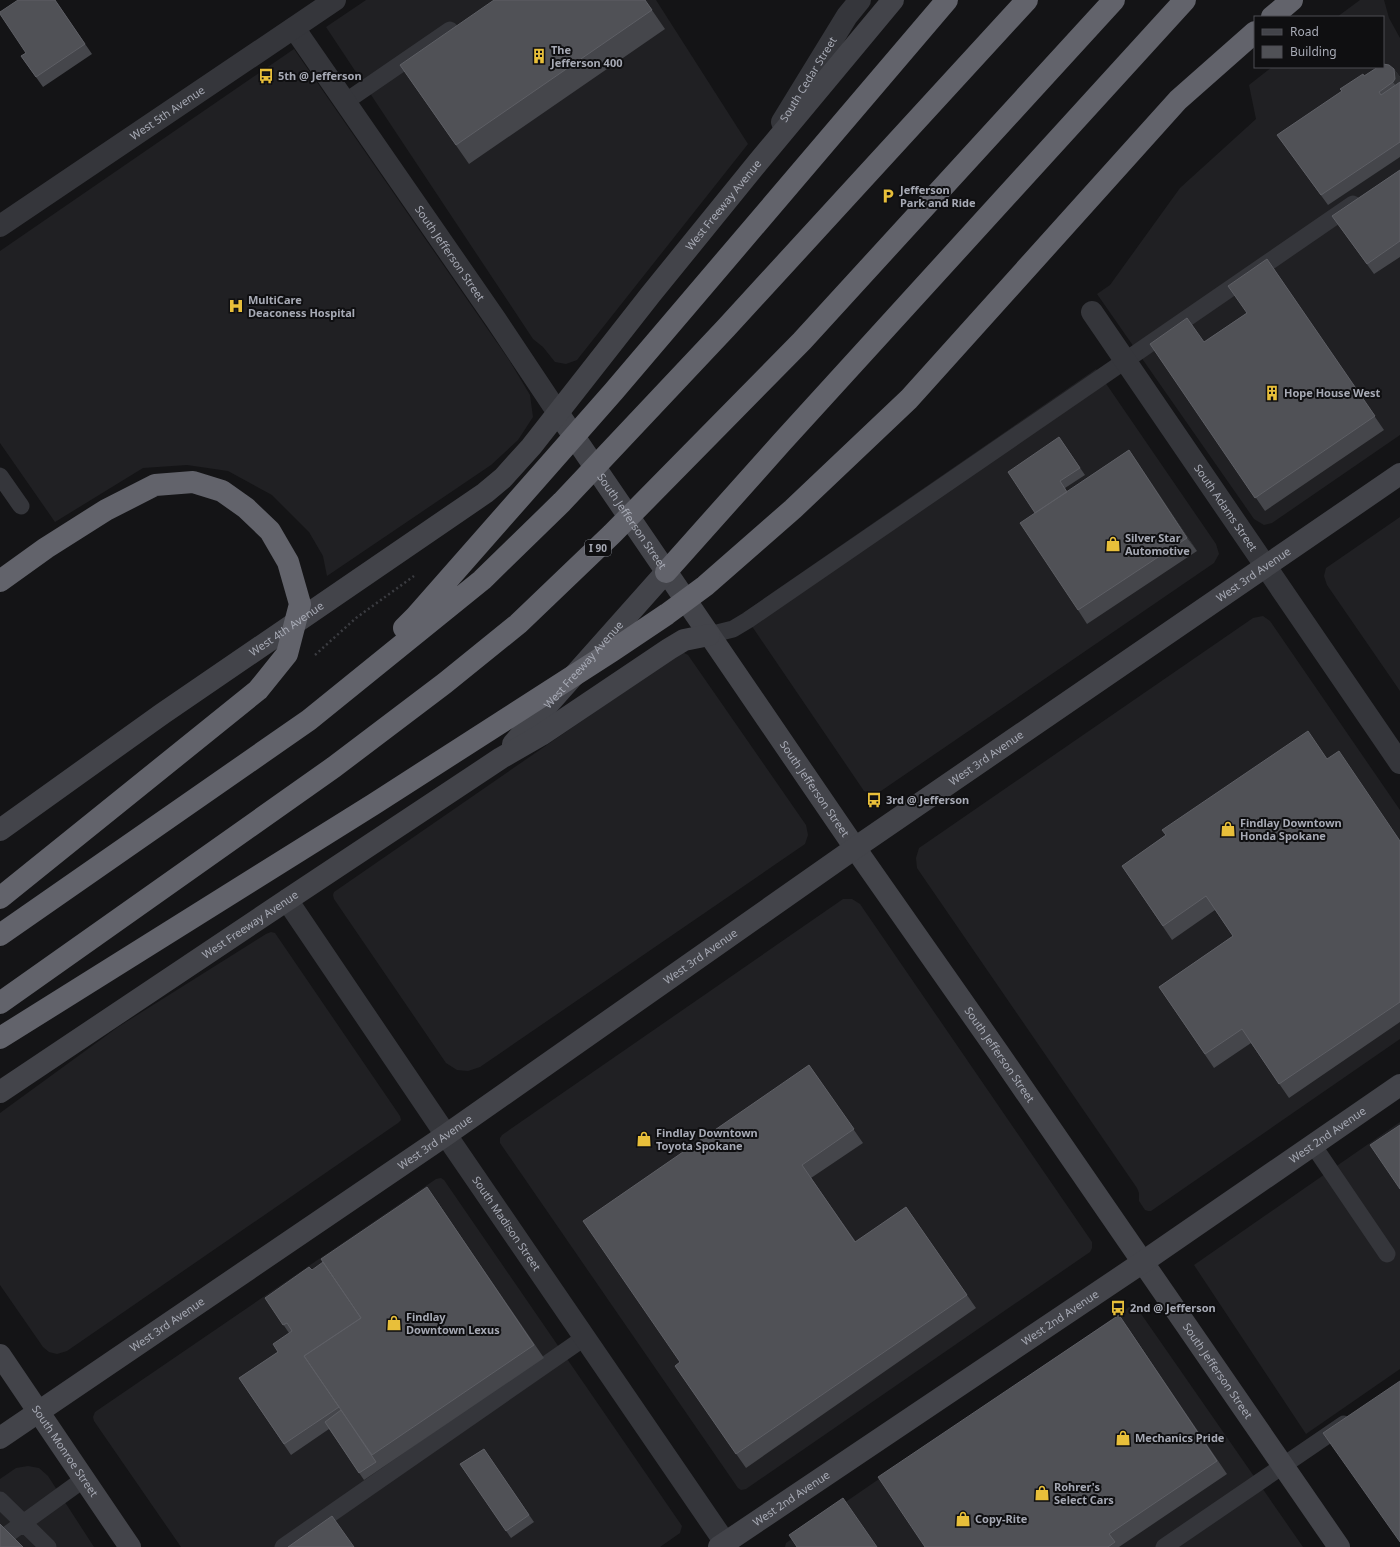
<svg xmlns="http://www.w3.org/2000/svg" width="1400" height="1547" font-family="'Noto Sans',sans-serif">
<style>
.built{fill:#202023}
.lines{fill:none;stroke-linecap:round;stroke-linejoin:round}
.path{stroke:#3b3c41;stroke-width:2.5;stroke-dasharray:2 3;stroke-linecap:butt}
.lane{stroke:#35363b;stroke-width:17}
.street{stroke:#35363b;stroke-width:22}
.secondary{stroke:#43444a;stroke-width:22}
.highway{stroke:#62636b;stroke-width:22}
.wall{fill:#45464b}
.shaded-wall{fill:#2d2e31}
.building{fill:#505156;stroke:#5e5f65}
.labels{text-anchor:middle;stroke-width:4;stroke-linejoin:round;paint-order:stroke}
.shield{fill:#0f0f11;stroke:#797c84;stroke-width:1}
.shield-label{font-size:10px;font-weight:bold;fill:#a7aab5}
.poi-label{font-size:11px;font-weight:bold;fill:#a7aab5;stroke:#0f0f11;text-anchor:start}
.street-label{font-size:11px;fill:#a7aab5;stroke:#0f0f11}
</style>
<rect width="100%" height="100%" fill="#141416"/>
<path class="built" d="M366 0H656L748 144 577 360 566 364 555 362 543 347 533 339 326 27Z
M1360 0H1384L1389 18 1400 38V435L1272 523 1264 525 1254 519 1097 294 1110 285 1180 188 1256 119 1249 85 1272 67H1383V17H1337Z
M294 49 509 360 530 395 533 417 518 440 491 465 327 576 323 556 309 532 272 495 228 471 187 465 143 468 55 522 0 443V251Z
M1096 369 1216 544 1219 554 1214 563 878 793 871 794 864 791 743 613Z
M1400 517V691L1327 585 1324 576 1326 568Z
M1263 616 1270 621 1400 810V1039L1151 1211H1148L1145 1210 1139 1201V1193L1137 1188 917 868 916 858 919 848 1253 618Z
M680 653H684L688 655 806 825 808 835 805 844 480 1067 468 1071 457 1070 446 1063 334 899 333 895 334 892Z
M843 899H852L860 904 1092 1242V1248L1090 1252 746 1489 741 1490 738 1488 500 1143V1138L502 1135Z
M271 932 275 933 400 1116 401 1120 398 1123 67 1351 57 1354 49 1352 43 1347 0 1285V1113L118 1027 266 934Z
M1400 1122V1369L1306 1434 1194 1265Z
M441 1178 444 1180 682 1526 680 1533 660 1547H181L94 1421 93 1417 95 1412 436 1179Z
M1134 1306 1137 1308 1303 1547H785L786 1543 1129 1307Z
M28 1466 39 1468 48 1476 94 1547H0V1479L16 1468Z"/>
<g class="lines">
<path class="path" d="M315 655 356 618 414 576"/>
<path class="lane" d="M345 102 450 30
M0 476 21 506
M709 635 733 629 748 620 1353 204
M1313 1145 1387 1254
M0 1500 48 1547
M8 1534 84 1479
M283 1547 584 1338
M1164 1547 1344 1424"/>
<g class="street">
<path id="s1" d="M294 28 496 320 558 413"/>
<path id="s2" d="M782 122 847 16 860 0"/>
<path id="s3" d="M0 226 335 0"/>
<path id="s4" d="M1092 312 1400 763"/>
<path id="s5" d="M287 900 446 1135 728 1547"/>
</g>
<g class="secondary">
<path id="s6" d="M558 413 855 848 998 1052 1339 1547"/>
<path id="s7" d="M513 744 666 572"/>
<path id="s8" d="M0 830 162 714 485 493 503 478 531 447 651 294 759 161 893 0"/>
<path id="s9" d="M0 1092 287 900 501 758 541 735 669 649 684 640 709 635"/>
<path id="s10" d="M0 1355 130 1547"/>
<path id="s11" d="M0 1438 446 1135 855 848 1400 474"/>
<path id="s12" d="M719 1547 1143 1262 1400 1085"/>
</g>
<path class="highway" d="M1272 17 1292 0
M666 572 782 442 1185 0
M0 581 46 548 106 510 155 485 193 482 222 491 246 508 270 531 288 562 300 604 287 654 258 690 0 898
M404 628 416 616 614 391 947 0
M0 935 309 720 482 580 562 502 726 328 1027 0
M0 1003 334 767 445 683 518 624 612 534 802 341 1114 0
M0 1038 374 804 612 651 667 614 705 586 793 509 909 399 1178 100 1255 32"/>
</g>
<path class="wall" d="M55 0 92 54 43 87 21 56 26 53Z
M645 0 665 29 469 164 400 65Z
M1394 69 1400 77V157L1328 205 1277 135 1365 76Z
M1400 170V257L1374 274 1332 216Z
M1267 259 1384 430 1265 511 1150 344 1204 342 1247 313Z
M1059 437 1085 475 1065 488 1067 492 1129 450 1197 551 1087 624 1078 610 1035 513Z
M1328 759 1400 841V1022L1289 1098 1251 1043 1214 1068 1159 987 1233 936 1215 910 1172 940 1122 866 1166 835Z
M809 1065 863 1143 811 1178 856 1242 906 1207 976 1308 746 1468 675 1366 680 1362Z
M436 1200 544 1358 364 1480 329 1429 291 1455 239 1378 278 1352 289 1333 265 1298Z
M1128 1328 1227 1474 1119 1547H925Z
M484 1449 534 1522 511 1538 460 1464Z"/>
<path class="shaded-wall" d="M1394 69 1400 77V91L1393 82Z
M1129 450 1139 464 1197 551 1187 538Z"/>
<path class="building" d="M18 0H55L85 44 36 77 21 56 26 53 0 14V12Z
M494 0H645L652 10 456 145 400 65Z
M1383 64 1389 65 1394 69 1395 79 1393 82 1379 92 1381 95 1400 82V142L1321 195 1277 135 1342 91 1340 89 1363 74 1364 76 1378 67H1383Z
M1400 170V241L1367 264 1332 216Z
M1267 259 1375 416 1255 498 1150 344 1187 318 1204 342 1247 313 1228 286Z
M1059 437 1080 468 1060 481 1067 492 1035 513 1008 472Z
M1129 450 1187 538 1078 610 1020 523Z
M1308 731 1327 759 1339 751 1400 841V1002L1279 1084 1242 1029 1205 1054 1159 987 1233 936 1206 896 1163 926 1122 866 1166 835 1162 830Z
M809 1065 854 1129 802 1165 855 1242 906 1207 967 1295 736 1454 675 1366 680 1362 583 1221Z
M1400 1125V1189L1370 1145Z
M427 1187 534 1345 372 1455 304 1356 361 1318 321 1259Z
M323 1262 361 1318 304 1356 339 1407 284 1444 239 1378 278 1352 273 1344 292 1331 287 1323 283 1325 265 1298 309 1267 312 1270Z
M1119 1315 1217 1461 1109 1534 1115 1542 1108 1547H925L878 1477Z
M1400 1381V1542L1323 1433Z
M341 1410 376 1462 359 1473 325 1422Z
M484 1449 529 1515 506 1531 460 1464Z
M843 1498 877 1547H797L789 1535Z
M332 1516 354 1547H288Z
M0 1524 23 1547H0Z"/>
<defs>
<g id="building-bare" transform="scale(1.2)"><path d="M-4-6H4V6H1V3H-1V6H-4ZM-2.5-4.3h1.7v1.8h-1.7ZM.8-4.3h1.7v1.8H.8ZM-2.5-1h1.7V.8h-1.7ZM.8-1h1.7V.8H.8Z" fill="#e8bf3a" stroke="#0f0f11" stroke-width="2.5" paint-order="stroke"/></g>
<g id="bus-bare" transform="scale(1.2)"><path d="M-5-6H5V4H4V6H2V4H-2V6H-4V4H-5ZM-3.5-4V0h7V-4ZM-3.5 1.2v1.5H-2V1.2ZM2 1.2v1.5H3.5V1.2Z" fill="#e8bf3a" stroke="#0f0f11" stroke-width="2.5" paint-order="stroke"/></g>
<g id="parking-bare" transform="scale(1.2)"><path d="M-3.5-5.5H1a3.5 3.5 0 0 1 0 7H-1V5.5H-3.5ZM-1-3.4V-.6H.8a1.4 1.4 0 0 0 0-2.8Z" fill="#e8bf3a" stroke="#0f0f11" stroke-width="2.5" paint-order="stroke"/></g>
<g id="hospital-bare" transform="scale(1.2)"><path d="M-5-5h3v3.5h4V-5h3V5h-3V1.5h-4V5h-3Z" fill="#e8bf3a" stroke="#0f0f11" stroke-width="2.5" paint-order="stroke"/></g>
<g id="shop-bare" transform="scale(1.2)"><path d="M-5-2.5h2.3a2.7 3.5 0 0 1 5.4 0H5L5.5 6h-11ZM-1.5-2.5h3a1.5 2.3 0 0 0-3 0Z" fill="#e8bf3a" stroke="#0f0f11" stroke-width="2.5" paint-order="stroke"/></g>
</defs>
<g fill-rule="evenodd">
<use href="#building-bare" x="539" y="56"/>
<use href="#bus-bare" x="266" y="76"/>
<use href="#parking-bare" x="888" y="196"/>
<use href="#hospital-bare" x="236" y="306"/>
<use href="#building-bare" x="1272" y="393"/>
<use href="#shop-bare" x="1113" y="544"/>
<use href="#bus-bare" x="874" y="800"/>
<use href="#shop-bare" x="1228" y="829"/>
<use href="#shop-bare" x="644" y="1139"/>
<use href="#bus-bare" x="1118" y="1308"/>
<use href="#shop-bare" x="394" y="1323"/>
<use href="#shop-bare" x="1123" y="1438"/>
<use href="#shop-bare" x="1042" y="1493"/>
<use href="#shop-bare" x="963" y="1519"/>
</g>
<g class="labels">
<rect class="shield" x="585" y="540" width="26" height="16" rx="3"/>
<g class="shield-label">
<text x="598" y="552">I 90</text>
</g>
<g class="poi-label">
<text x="551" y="54">The<tspan x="551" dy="13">Jefferson 400</tspan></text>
<text x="278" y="80">5th @ Jefferson</text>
<text x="900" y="194">Jefferson<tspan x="900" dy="13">Park and Ride</tspan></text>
<text x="248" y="304">MultiCare<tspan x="248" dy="13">Deaconess Hospital</tspan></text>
<text x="1284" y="397">Hope House West</text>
<text x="1125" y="542">Silver Star<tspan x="1125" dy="13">Automotive</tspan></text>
<text x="886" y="804">3rd @ Jefferson</text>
<text x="1240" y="827">Findlay Downtown<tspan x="1240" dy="13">Honda Spokane</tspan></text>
<text x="656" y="1137">Findlay Downtown<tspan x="656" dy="13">Toyota Spokane</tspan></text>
<text x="1130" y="1312">2nd @ Jefferson</text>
<text x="406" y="1321">Findlay<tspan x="406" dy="13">Downtown Lexus</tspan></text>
<text x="1135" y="1442">Mechanics Pride</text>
<text x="1054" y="1491">Rohrer's<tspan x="1054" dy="13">Select Cars</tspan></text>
<text x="975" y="1523">Copy-Rite</text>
</g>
<g class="street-label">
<text dy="4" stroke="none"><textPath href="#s2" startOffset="50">South Cedar Street</textPath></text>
<text dy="4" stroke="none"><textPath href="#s3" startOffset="202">West 5th Avenue</textPath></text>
<text dy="4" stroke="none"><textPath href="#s8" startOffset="965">West Freeway Avenue</textPath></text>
<text dy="4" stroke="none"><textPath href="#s1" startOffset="274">South Jefferson Street</textPath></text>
<text dy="4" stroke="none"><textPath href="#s4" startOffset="237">South Adams Street</textPath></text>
<text dy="4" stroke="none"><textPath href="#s6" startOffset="131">South Jefferson Street</textPath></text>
<text dy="4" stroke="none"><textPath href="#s11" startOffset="1522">West 3rd Avenue</textPath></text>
<text dy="4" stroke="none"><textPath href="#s8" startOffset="350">West 4th Avenue</textPath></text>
<text dy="4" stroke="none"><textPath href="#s7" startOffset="106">West Freeway Avenue</textPath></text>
<text dy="4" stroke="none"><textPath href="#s11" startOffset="1198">West 3rd Avenue</textPath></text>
<text dy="4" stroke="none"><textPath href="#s6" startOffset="455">South Jefferson Street</textPath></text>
<text dy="4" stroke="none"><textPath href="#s9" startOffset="301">West Freeway Avenue</textPath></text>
<text dy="4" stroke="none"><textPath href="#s11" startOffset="850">West 3rd Avenue</textPath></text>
<text dy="4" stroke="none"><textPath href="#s6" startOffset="779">South Jefferson Street</textPath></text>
<text dy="4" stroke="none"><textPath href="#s12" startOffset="735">West 2nd Avenue</textPath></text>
<text dy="4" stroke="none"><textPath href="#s11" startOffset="526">West 3rd Avenue</textPath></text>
<text dy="4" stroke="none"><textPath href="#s5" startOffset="391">South Madison Street</textPath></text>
<text dy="4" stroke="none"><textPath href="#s12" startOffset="411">West 2nd Avenue</textPath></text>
<text dy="4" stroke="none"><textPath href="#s11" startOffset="202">West 3rd Avenue</textPath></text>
<text dy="4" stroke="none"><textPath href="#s6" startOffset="1163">South Jefferson Street</textPath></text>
<text dy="4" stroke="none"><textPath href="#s10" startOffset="116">South Monroe Street</textPath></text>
<text dy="4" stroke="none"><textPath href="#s12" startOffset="87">West 2nd Avenue</textPath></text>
</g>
</g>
<rect x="1254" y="16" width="130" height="52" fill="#0f0f11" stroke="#4c4d53"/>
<rect x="1262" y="29" width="20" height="6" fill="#43444a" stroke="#4c4d53"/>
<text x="1290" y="36" font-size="12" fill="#a7aab5">Road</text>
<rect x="1262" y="46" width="20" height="12" fill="#505156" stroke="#4c4d53"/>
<text x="1290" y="56" font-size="12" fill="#a7aab5">Building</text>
</svg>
